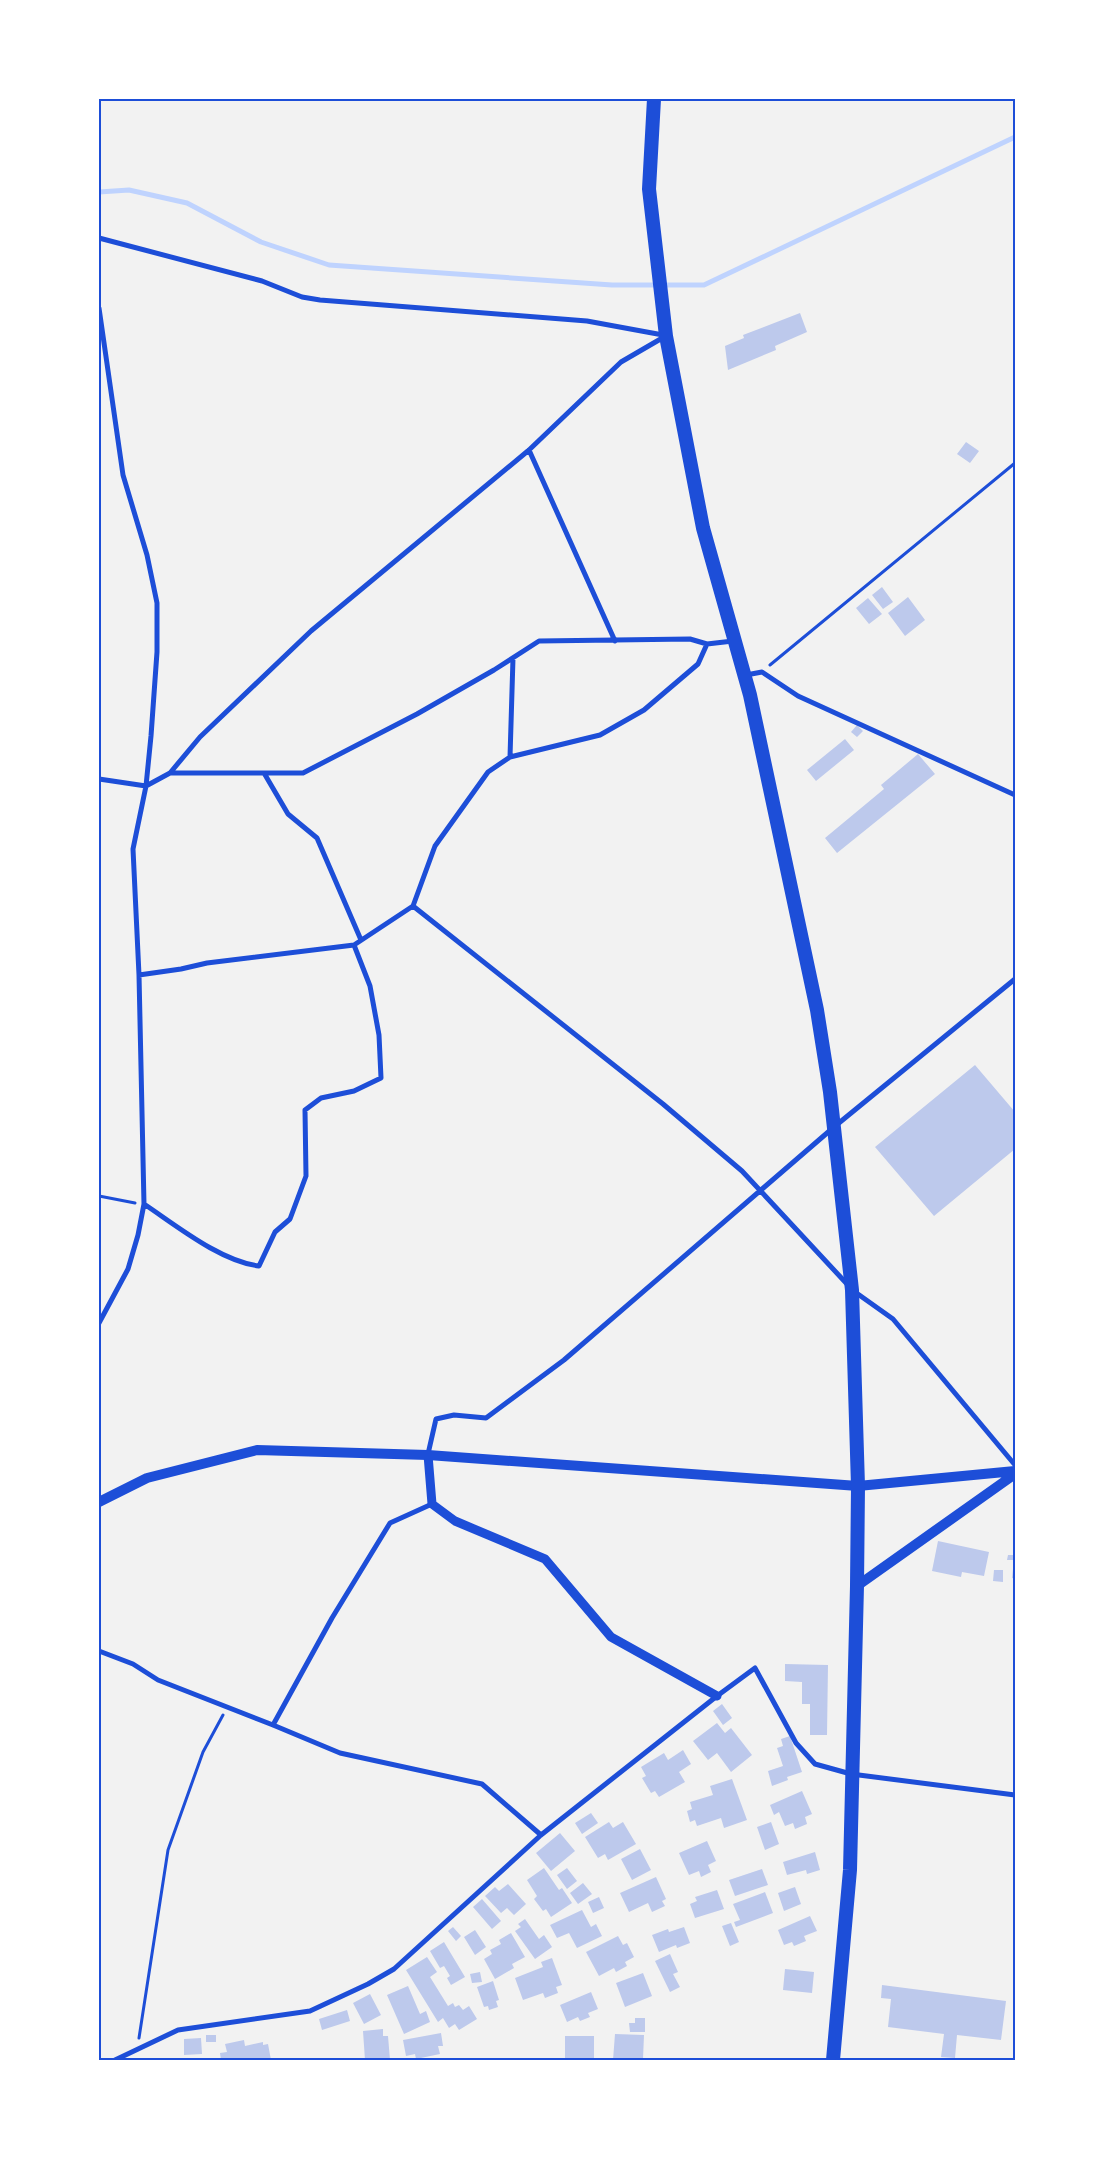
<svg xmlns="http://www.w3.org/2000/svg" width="1114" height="2159" font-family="'Libre Baskerville',serif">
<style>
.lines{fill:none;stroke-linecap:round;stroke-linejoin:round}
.stream{stroke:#bfd3fe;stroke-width:5}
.building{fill:#bdc9ec}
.path{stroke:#1d4ed8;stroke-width:3}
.minor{stroke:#1d4ed8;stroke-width:5}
.tertiary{stroke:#1d4ed8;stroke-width:9}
.secondary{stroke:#1d4ed8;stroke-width:10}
.trunk{stroke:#1d4ed8;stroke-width:14}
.neatline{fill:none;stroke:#1d4ed8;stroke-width:2}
</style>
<rect width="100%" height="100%" fill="#f2f2f2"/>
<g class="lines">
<path class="stream" d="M99 192 129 190 187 203 261 242 329 265 612 285H704L1015 137"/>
</g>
<path class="building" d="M800 313 807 332 775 346 776 350 728 370 725 346 744 338 743 335Z
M966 442 979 451 970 463 957 454Z
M882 587 893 602 883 609 872 595Z
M908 597 925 620 905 636 888 613Z
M868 598 882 614 869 624 856 608Z
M857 725 863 731 857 737 851 732Z
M845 739 854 750 816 781 807 770Z
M918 754 935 774 837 853 825 838 884 789 881 785Z
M975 1065 1015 1112V1149L934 1216 875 1147Z
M938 1541 989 1552 984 1576 962 1572 961 1577 932 1571Z
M1008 1555H1015V1579L1012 1578 1014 1560H1007Z
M994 1570H1003V1582L993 1581Z
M785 1664 828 1665 827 1735H810V1704H802V1682L785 1681Z
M722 1704 732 1718 723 1725 713 1711Z
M717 1723 725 1733 731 1728 752 1755 731 1772 717 1753 708 1760 693 1741Z
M790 1736 802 1772 787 1777 788 1780 772 1786 768 1771 783 1766 777 1748 783 1746 781 1739Z
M683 1750 691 1764 679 1772 685 1782 659 1797 655 1791 651 1793 642 1778 646 1776 641 1767 664 1753 668 1760Z
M732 1779 747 1820 724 1828 721 1818 697 1826 695 1820 690 1822 687 1811 692 1809 690 1802 713 1795 710 1786Z
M802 1791 812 1814 805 1817 807 1824 795 1829 793 1823 785 1826 779 1812 774 1815 770 1805Z
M591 1813 598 1823 582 1834 575 1823Z
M609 1822 613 1828 623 1822 636 1844 608 1860 605 1854 598 1858 585 1837Z
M771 1822 779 1844 765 1850 757 1827Z
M560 1833 575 1851 551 1871 536 1853Z
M707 1841 716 1861 708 1865 711 1872 701 1877 699 1871 689 1875 679 1853Z
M640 1849 651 1870 632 1880 621 1859Z
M815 1852 820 1870 807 1874 806 1870 787 1875 783 1862Z
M544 1868 559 1890 562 1888 572 1903 551 1917 546 1909 543 1911 534 1899 537 1896 527 1880Z
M567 1868 577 1881 567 1889 557 1875Z
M762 1869 768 1885 735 1896 729 1880Z
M656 1877 666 1899 662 1901 665 1906 652 1912 648 1903 629 1912 620 1893Z
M583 1883 592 1894 578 1904 570 1893Z
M508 1884 526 1904 514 1915 507 1908 501 1913 485 1896 495 1887 499 1891Z
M795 1887 801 1904 784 1911 778 1893Z
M717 1890 724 1909 695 1918 690 1904 697 1901 695 1897Z
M765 1892 773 1913 736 1927 734 1922 740 1920 733 1904Z
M599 1897 604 1908 593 1913 588 1902Z
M482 1899 501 1921 492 1929 473 1907Z
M582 1910 591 1927 596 1924 602 1936 577 1948 569 1933 557 1938 550 1925Z
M810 1916 817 1931 804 1936 806 1941 794 1946 792 1942 784 1945 778 1930Z
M525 1919 539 1939 544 1935 552 1947 535 1959 515 1931 521 1927 518 1924Z
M731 1923 739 1942 730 1946 722 1926Z
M453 1927 461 1936 456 1941 448 1931Z
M684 1927 690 1943 677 1948 676 1945 659 1952 652 1935 668 1929 669 1932Z
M475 1930 486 1947 475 1955 464 1937Z
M511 1933 525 1957 512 1964 514 1968 495 1979 484 1959 492 1954 490 1950 501 1944 499 1940Z
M618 1936 623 1945 627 1943 634 1957 625 1962 627 1966 616 1972 614 1968 599 1976 586 1952Z
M444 1942 465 1977 451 1985 447 1978 450 1976 444 1966 440 1968 430 1951Z
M670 1954 678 1972 673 1974 680 1987 670 1992 655 1961Z
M427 1957 437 1972 430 1977 448 2006 453 2003 455 2007 459 2005 463 2010 469 2006 477 2019 459 2030 455 2024 449 2028 443 2018 438 2022 406 1970Z
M552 1958 562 1985 556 1987 558 1993 545 1998 543 1993 523 2000 515 1978 543 1967 541 1962Z
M785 1969 814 1972 812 1993 783 1990Z
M480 1972 482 1982 472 1983 470 1974Z
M643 1973 652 1996 625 2007 616 1983Z
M493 1981 499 2000 496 2001 498 2007 489 2010 488 2006 484 2007 477 1987Z
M882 1985 1006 2001 1001 2040 957 2035 955 2058 941 2057 944 2034 888 2027 891 1999 881 1998Z
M408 1986 420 2014 426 2011 430 2022 404 2034 387 1995Z
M591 1992 598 2009 588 2013 590 2017 580 2021 578 2017 567 2022 560 2005Z
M370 1994 381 2015 364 2024 353 2003Z
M347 2010 350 2021 322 2030 319 2019Z
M635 2018H645V2032H630L629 2023H635Z
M383 2029V2036H388L390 2060H365L363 2031Z
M441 2033 443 2046H438L440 2054 416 2059 415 2054 406 2056 403 2040Z
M615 2034 644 2035 643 2059 613 2060Z
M206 2035H216V2042H206Z
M565 2036H594V2060H565Z
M201 2038 202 2054 184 2055V2039Z
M244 2040 245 2046 263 2042V2045L268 2044 271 2060H221L220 2053 227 2052 225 2044Z"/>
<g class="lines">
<path class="path" d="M770 665 1015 463
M99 1196 135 1203
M139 2038 168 1850 203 1752 223 1715"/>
<path class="minor" d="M99 238 262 281 302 297 320 300 587 321 663 335
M99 308 123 475 147 555 157 603V652L151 736 146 786 133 849 139 975 144 1204 138 1235 128 1269 99 1323
M529 450 615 641
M746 675 762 672 798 696 1015 795
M510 757 513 658
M170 773H303L417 714 494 670 539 641 690 639 707 644
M264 773 288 814 317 838 361 940
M99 779 146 786 170 773 200 737 311 631 529 450 621 362 664 337
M413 906 663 1104 742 1171 847 1284
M139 975 181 969 207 963 354 945 413 906 435 846 488 772 510 757 600 735 644 710 698 664 707 644 733 641
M144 1204C177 1226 220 1261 259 1266L275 1232 290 1219 306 1176 305 1110 321 1098 354 1091 381 1078 379 1035 370 986 354 945
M855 1292 893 1319 1015 1465
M428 1454 436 1419 454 1415 486 1418 564 1360 834 1127 1015 979
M99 1651 133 1664 158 1680 273 1725 340 1753 482 1784 541 1835
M273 1725 332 1618 390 1523 432 1504
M115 2060 178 2030 310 2011 368 1984 394 1969 541 1835 717 1696 755 1668 796 1743 815 1764 851 1774 1015 1795"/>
<path class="tertiary" d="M428 1455 432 1504 455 1521 545 1559 611 1637 717 1696"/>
<path class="secondary" d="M99 1502 147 1478 257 1450 428 1455 858 1486 1015 1471
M857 1586 1015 1474"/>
<path class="trunk" d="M654 99 649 189 666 336 703 528 750 695 817 1010 830 1092 852 1290 858 1486 857 1586 850 1870 833 2060"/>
</g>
<rect width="1114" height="2159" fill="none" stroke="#ffffff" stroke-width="200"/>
<rect x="100" y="100" width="914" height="1959" class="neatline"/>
</svg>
